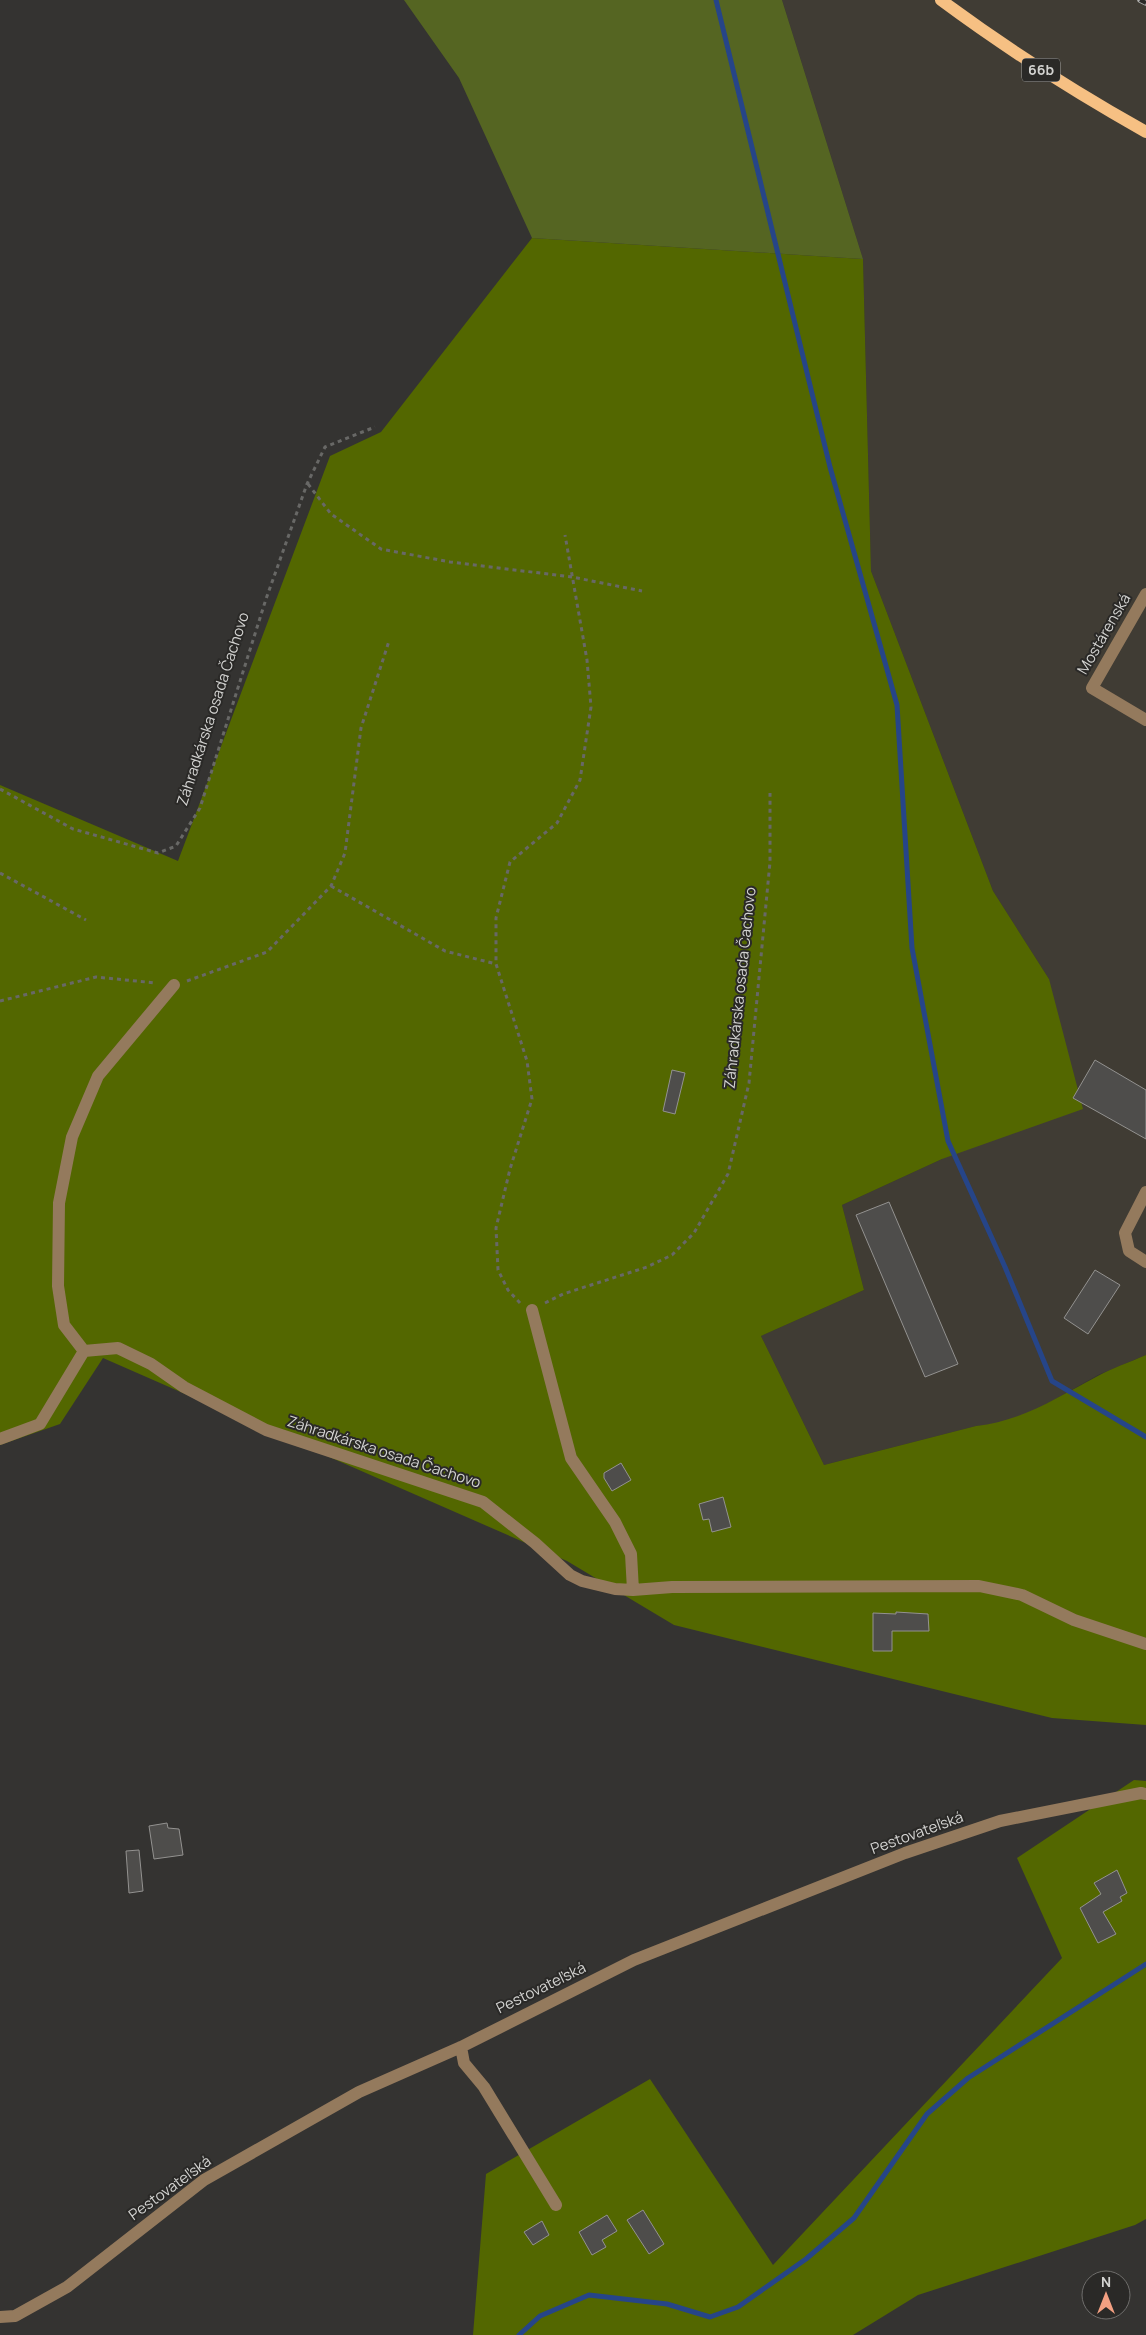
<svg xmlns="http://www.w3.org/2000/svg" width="1146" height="2335" font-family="Manrope,sans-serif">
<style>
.built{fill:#403c34}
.green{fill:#536700}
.forest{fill:#556522}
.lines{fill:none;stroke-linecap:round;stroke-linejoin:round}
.stream{stroke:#264588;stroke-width:5}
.building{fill:#4e4d4b;stroke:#939290}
.path{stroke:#686866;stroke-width:3;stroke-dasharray:4 4;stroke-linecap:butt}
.minor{stroke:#947a5d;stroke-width:12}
.major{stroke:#f6c083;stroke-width:12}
.rail-casing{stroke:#aeaeac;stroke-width:5.5}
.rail{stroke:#2a2927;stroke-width:4;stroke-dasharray:11;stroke-linecap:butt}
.labels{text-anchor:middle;stroke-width:4;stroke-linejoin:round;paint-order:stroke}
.shield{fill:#2a2927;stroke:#a0a09e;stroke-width:1}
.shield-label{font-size:14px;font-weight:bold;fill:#d3d3d1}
.street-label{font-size:15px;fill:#d3d3d1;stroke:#2a2927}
</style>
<rect width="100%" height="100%" fill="#343331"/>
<path class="built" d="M782 0H1146V1355L1098 1375 1038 1409 999 1424 976 1426 824 1465 761 1336 864 1290 842 1205 942 1159 1049 979 993 891 871 571 863 259Z"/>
<path class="green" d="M532 238 863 259 871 571 993 891 1049 979 1083 1109 942 1159 842 1205 864 1290 761 1336 824 1465 976 1426C1022 1421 1056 1398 1096 1377 1112 1368 1130 1362 1146 1355V1725L1052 1718 674 1625 567 1561 103 1358 60 1424 0 1445V785L178 861 330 456 381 432Z
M1134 1780 1146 1781V2219L1135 2225 918 2295 853 2335H473L486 2174 650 2079 773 2265 1062 1958 1017 1858Z"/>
<path class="forest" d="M404 0H782L863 259 532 238 459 78Z"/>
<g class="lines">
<path class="stream" d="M716 0 830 467 897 705 912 948 948 1141 1005 1267 1052 1381 1146 1437
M519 2335 540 2316 589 2295 667 2304 710 2317 738 2307 806 2259 854 2218 927 2114 968 2078 1146 1964"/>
</g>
<path class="building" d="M1095 1060 1146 1090V1139L1073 1098Z
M672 1070 685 1073 675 1114 663 1111Z
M889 1202 958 1364 925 1377 856 1215Z
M1095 1270 1120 1285 1088 1334 1064 1318Z
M621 1463 631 1480 612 1491 604 1478V1473Z
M723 1497 731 1527 712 1532 709 1519 703 1520 699 1504Z
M896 1612 928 1614 929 1631H892V1651H873V1613L896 1614Z
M167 1823 168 1828 179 1829 183 1855 154 1859 149 1826Z
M139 1850 143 1891 129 1893 126 1851Z
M1117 1870 1127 1893 1120 1897 1122 1901 1103 1912 1116 1934 1098 1943 1080 1908 1101 1894 1094 1883Z
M643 2210 664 2244 649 2254 627 2220Z
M607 2215 617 2231 602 2240 606 2247 592 2255 579 2232Z
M542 2221 549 2235 533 2245 524 2232Z"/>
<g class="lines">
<path class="path" d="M308 484 331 514 381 549 450 562 572 577 642 591
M0 789 73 829 158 853 176 846 200 808 266 599 307 484 325 447 375 427
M0 873 86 920
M331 886 445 951 496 964
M187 981 267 952 331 886 345 853 361 728 389 641
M0 1001 96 977 156 983
M520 1303 508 1290 498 1270 496 1228 510 1169 532 1099 527 1061 496 964V918L510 862 557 823 580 780 591 707 587 660 565 535
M545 1303 563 1294 647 1267 672 1255 694 1233 728 1174 749 1083 770 862V793"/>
<path class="minor" d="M1146 594 1092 688 1146 720
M1146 1192 1125 1233 1129 1251 1146 1262
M532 1310 571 1458 615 1522 631 1554 633 1590
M84 1351 64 1325 58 1286 59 1203 72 1137 98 1076 174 985
M0 1439 40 1424 84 1351 118 1348 151 1364 184 1387 266 1430 483 1502 535 1543 570 1575 582 1581 615 1589 633 1590 672 1587 979 1586 1022 1595 1074 1620 1146 1644
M461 2047 464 2063 484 2087 556 2205
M0 2317 15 2316 67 2287 204 2180 359 2092 461 2047 634 1960 905 1853 1000 1821 1141 1793 1146 1794"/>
<path class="major" d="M941 0C1007 49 1075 92 1146 132"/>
<g class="rail-casing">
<path id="rail" d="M1140 0 1146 3"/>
</g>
<use href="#rail" class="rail"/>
</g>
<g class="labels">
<rect class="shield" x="1022" y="58.5" width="38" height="23" rx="4"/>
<g class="shield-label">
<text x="1041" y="75">66b</text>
</g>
<g class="street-label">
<text transform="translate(1104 634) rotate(-60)" y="5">Mostárenská</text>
<text transform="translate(213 709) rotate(-72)" y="5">Záhradkárska osada Čachovo</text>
<text transform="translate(740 988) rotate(-84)" y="5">Záhradkárska osada Čachovo</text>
<text transform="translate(384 1452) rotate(18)" y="5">Záhradkárska osada Čachovo</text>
<text transform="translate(917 1833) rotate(-20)" y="5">Pestovateľská</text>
<text transform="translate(541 1988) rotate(-26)" y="5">Pestovateľská</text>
<text transform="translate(170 2188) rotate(-36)" y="5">Pestovateľská</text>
</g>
</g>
<g transform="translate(1106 2295)"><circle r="24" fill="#2a2927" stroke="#6e6d6b"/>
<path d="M0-4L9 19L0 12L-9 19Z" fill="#f3a082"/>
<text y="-8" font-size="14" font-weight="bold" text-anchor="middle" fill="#d3d3d1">N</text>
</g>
</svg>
